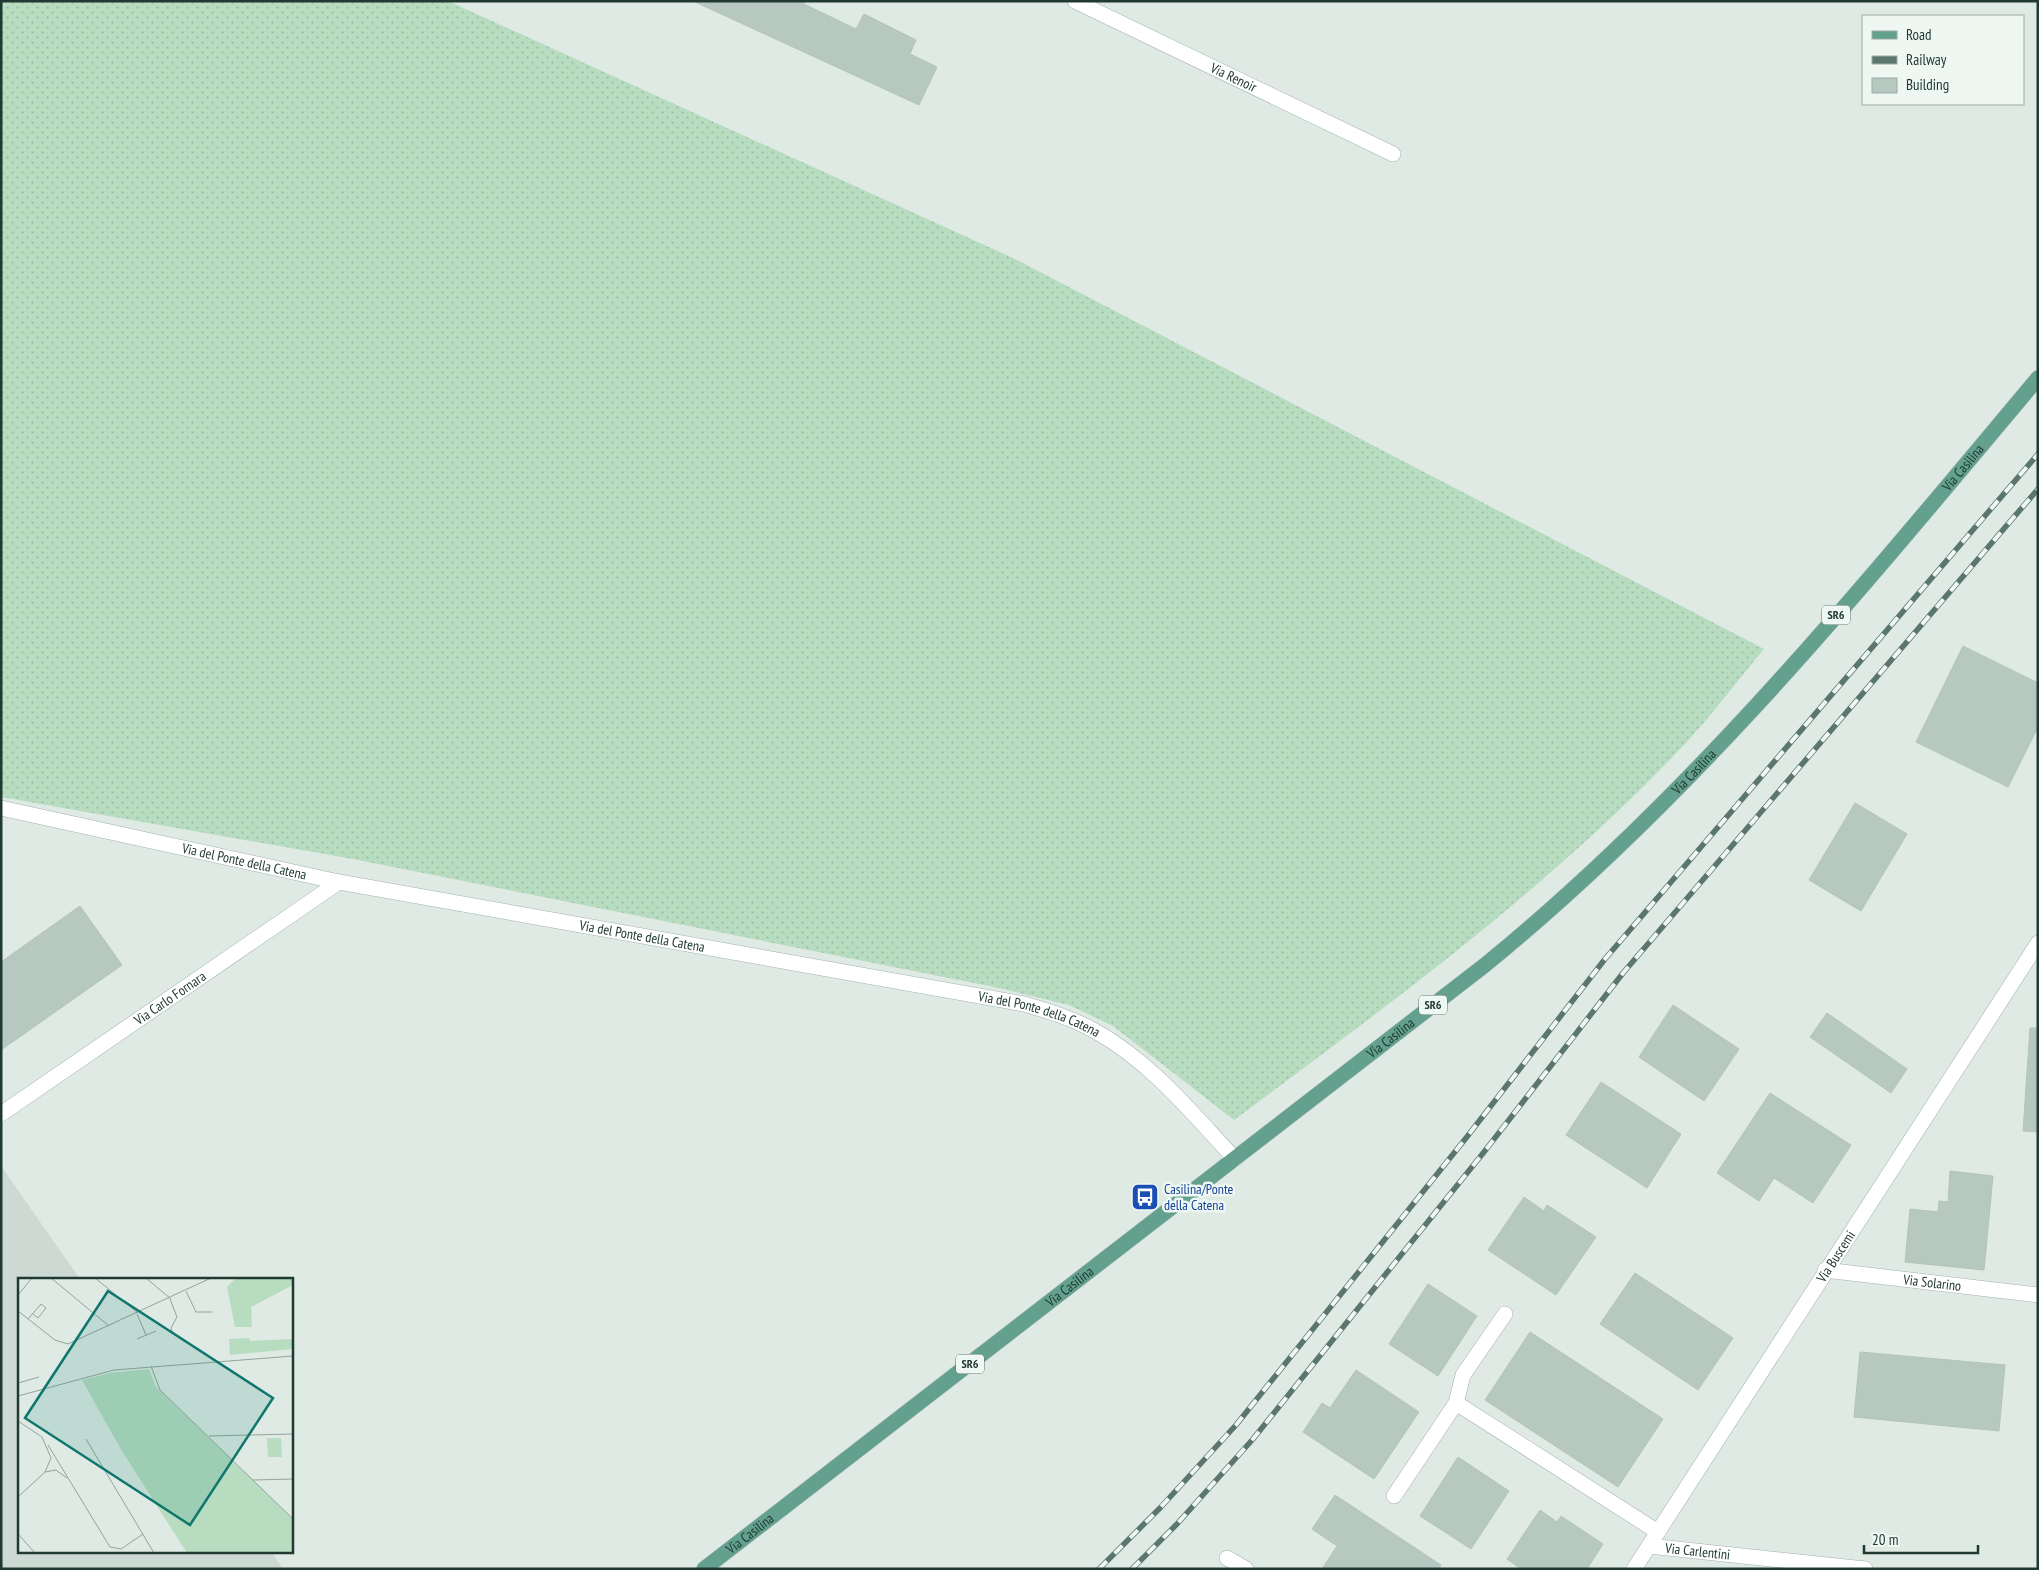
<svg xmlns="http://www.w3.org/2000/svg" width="2039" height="1570" font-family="'PT Sans Narrow',sans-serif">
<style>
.built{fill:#cddad4}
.grass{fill:url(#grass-dots)}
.building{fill:#b7c8c0;stroke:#b1c4bb}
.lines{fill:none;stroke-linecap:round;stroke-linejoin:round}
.service-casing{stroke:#a2b2ac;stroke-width:16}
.minor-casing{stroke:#a2b2ac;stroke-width:16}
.primary-casing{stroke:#bcc4c2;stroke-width:16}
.service{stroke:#fff;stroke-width:15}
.minor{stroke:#fff;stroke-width:15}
.primary{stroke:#63a08e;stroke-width:15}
.rail-casing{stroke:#5a766d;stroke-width:5.5}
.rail{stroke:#eff7f3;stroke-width:4;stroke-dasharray:11;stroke-linecap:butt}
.labels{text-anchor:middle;stroke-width:5;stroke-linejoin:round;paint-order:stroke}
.shield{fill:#eff7f3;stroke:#5e736c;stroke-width:1}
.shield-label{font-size:12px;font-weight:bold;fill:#203a32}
.street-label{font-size:14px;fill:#203a32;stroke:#eff7f3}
.transit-label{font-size:14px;fill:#164399;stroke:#eff7f3;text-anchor:start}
.inset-road{fill:none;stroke:#93a49d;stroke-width:1}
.view{fill:#0f766e;fill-opacity:0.15;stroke:#0f766e;stroke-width:2.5}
.inset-edge{fill:none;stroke:#203a32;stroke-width:2.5}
</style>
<defs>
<pattern id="grass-dots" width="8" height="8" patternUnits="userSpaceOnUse" patternTransform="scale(1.25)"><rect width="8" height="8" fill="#b7dcc0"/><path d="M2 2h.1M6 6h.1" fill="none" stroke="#9dbea5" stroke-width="1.8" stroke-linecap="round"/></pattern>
</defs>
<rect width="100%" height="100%" fill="#dfeae5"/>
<path class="built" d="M1 1166 80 1279H19V1551H271L283 1569H1Z"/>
<path class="grass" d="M1 1H448L1013 258 1764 649C1737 681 1712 715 1684 745 1549 888 1391 1003 1234 1120L1113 1026 1069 1005 999 988 353 859 1 797Z"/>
<path class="building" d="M693 1H805L804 4 856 29 864 14 916 40 910 54 937 67 919 105Z
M1963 646 2038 683V727L2008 787 1916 742Z
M1855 803 1907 834 1861 911 1809 880Z
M80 906 122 965 1 1050V962Z
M1673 1005 1739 1049 1704 1101 1639 1057Z
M1827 1013 1907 1069 1891 1093 1810 1037Z
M2030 1028H2038V1132L2023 1131Z
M1601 1082 1681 1134 1647 1188 1566 1135Z
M1770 1093 1851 1145 1813 1203 1774 1178 1759 1201 1717 1173Z
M1950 1171 1993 1176 1984 1270 1905 1262 1910 1209 1938 1212 1939 1201 1948 1202Z
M1524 1197 1544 1211 1547 1205 1596 1237 1556 1295 1488 1250Z
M1635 1273 1733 1338 1698 1390 1600 1324Z
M1428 1284 1477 1316 1438 1376 1389 1344Z
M1530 1332 1663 1419 1618 1487 1485 1400Z
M1860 1352 2005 1365 1999 1431 1854 1417Z
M1356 1370 1419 1412 1374 1479 1303 1432 1322 1403 1330 1408Z
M1458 1457 1509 1491 1471 1549 1420 1516Z
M1335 1495 1441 1565 1439 1569H1322L1337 1546 1312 1529Z
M1540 1510 1557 1522 1561 1516 1603 1544 1587 1569H1521L1507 1559Z"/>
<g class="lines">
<g class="service-casing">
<path id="service" d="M1456 1403 1658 1532
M1394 1496 1456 1403 1463 1375 1505 1314
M1227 1558 1246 1569"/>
</g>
<g class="minor-casing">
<g id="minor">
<path id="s1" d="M1075 1 1393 154"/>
<path id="s2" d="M1 808 339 882 1024 1004C1048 1011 1072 1018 1095 1031 1151 1062 1192 1113 1235 1159"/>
<path id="s3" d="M1 1114 339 882"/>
<path id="s4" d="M1825 1270 2038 1295"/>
<path id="s5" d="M1649 1546 1865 1569"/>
<path id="s6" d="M1634 1569 2038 943"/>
</g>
</g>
<g class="primary-casing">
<g id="primary">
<path id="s7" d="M704 1569 1485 965C1694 795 1865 584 2038 378"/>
</g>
</g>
<use href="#service" class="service"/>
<use href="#minor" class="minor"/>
<use href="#primary" class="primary"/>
<g class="rail-casing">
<path id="rail" d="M1099 1569 1160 1508 1236 1425 1466 1138 1605 959 2038 454
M1132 1569 1177 1524 1253 1439 1484 1152 1623 973 2038 489"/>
</g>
<use href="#rail" class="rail"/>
</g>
<defs>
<g id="bus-square" transform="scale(1.4375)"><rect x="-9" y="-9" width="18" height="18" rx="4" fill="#1a4fb4" stroke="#eff7f3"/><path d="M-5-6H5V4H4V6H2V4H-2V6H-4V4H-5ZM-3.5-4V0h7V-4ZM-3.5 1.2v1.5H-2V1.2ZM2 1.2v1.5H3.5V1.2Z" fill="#fff"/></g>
</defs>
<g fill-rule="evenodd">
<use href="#bus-square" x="1145" y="1197"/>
</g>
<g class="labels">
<g class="shield">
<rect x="1822" y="605.5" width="28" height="19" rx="4"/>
<rect x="1419" y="995.5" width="28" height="19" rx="4"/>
<rect x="956" y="1354.5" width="28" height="19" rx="4"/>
</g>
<g class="shield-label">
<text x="1836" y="619">SR6</text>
<text x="1433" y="1009">SR6</text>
<text x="970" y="1368">SR6</text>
</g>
<g class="street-label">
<text dy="5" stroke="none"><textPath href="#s1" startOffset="176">Via Renoir</textPath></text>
<text dy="5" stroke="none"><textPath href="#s7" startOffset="1678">Via Casilina</textPath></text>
<text dy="5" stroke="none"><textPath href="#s7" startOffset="1272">Via Casilina</textPath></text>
<text dy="5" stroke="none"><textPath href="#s2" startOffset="249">Via del Ponte della Catena</textPath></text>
<text dy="5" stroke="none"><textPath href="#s2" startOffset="654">Via del Ponte della Catena</textPath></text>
<text dy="5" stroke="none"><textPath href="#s3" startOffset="205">Via Carlo Fornara</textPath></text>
<text dy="5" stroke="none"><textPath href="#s2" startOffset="1059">Via del Ponte della Catena</textPath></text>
<text dy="5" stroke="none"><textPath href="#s7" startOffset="868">Via Casilina</textPath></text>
<text dy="5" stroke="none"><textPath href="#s6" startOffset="372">Via Buscemi</textPath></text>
<text dy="5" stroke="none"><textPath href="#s4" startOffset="108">Via Solarino</textPath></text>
<text dy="5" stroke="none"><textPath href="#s7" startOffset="462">Via Casilina</textPath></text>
<text dy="5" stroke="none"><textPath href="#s7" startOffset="58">Via Casilina</textPath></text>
<text dy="5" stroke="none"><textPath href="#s5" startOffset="49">Via Carlentini</textPath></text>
</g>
<g class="transit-label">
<text x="1164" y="1194">Casilina/Ponte<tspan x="1164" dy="16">della Catena</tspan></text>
</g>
</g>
<g transform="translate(18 1278)">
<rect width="275" height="275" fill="#dfeae5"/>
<path d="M218 0H275V7L233 29 234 49H217L209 9ZM231 60 232 63 275 61V71L212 77 211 61ZM131 91 138 109 275 241V275H169L104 173 64 102 92 95ZM249 160H263L264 179H250Z" fill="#b7dcc0"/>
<path class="inset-road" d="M33 0 91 48M77 0 120 35M128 0 153 21M168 13 178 34H194M0 17 14 0M152 21 159 39 153 50 155 56M0 33 37 62 50 66 193 0M119 36 128 57M10 41 23 26 28 30 20 40 15 36M119 61 138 53M133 88 142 112 275 241M0 105 21 99M0 118 96 92 275 78M0 143 24 159 33 180 27 194 0 219M191 158 275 156M68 161 136 275M30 167 92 269 103 271 125 256M27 194 38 192 49 200M235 202 275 201M0 256 17 275"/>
<path class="view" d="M90 13 255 120 172 247 7 140Z"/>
<rect width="275" height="275" class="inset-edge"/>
</g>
<rect width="2039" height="1570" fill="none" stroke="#203a32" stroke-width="5"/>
<rect x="1862" y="15" width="162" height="90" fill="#eff7f3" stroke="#9caba6"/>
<rect x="1872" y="31" width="25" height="8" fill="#63a08e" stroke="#9caba6"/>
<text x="1906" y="40" font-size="15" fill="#203a32">Road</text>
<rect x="1872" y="56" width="25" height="8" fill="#5a766d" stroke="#9caba6"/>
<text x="1906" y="65" font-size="15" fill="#203a32">Railway</text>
<rect x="1872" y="78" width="25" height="15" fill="#b7c8c0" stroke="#9caba6"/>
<text x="1906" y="90" font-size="15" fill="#203a32">Building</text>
<path d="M1864 1545v8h114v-8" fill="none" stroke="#203a32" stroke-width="2.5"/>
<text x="1872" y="1545" font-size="15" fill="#203a32" stroke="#eff7f3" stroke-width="4" paint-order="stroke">20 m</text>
</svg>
